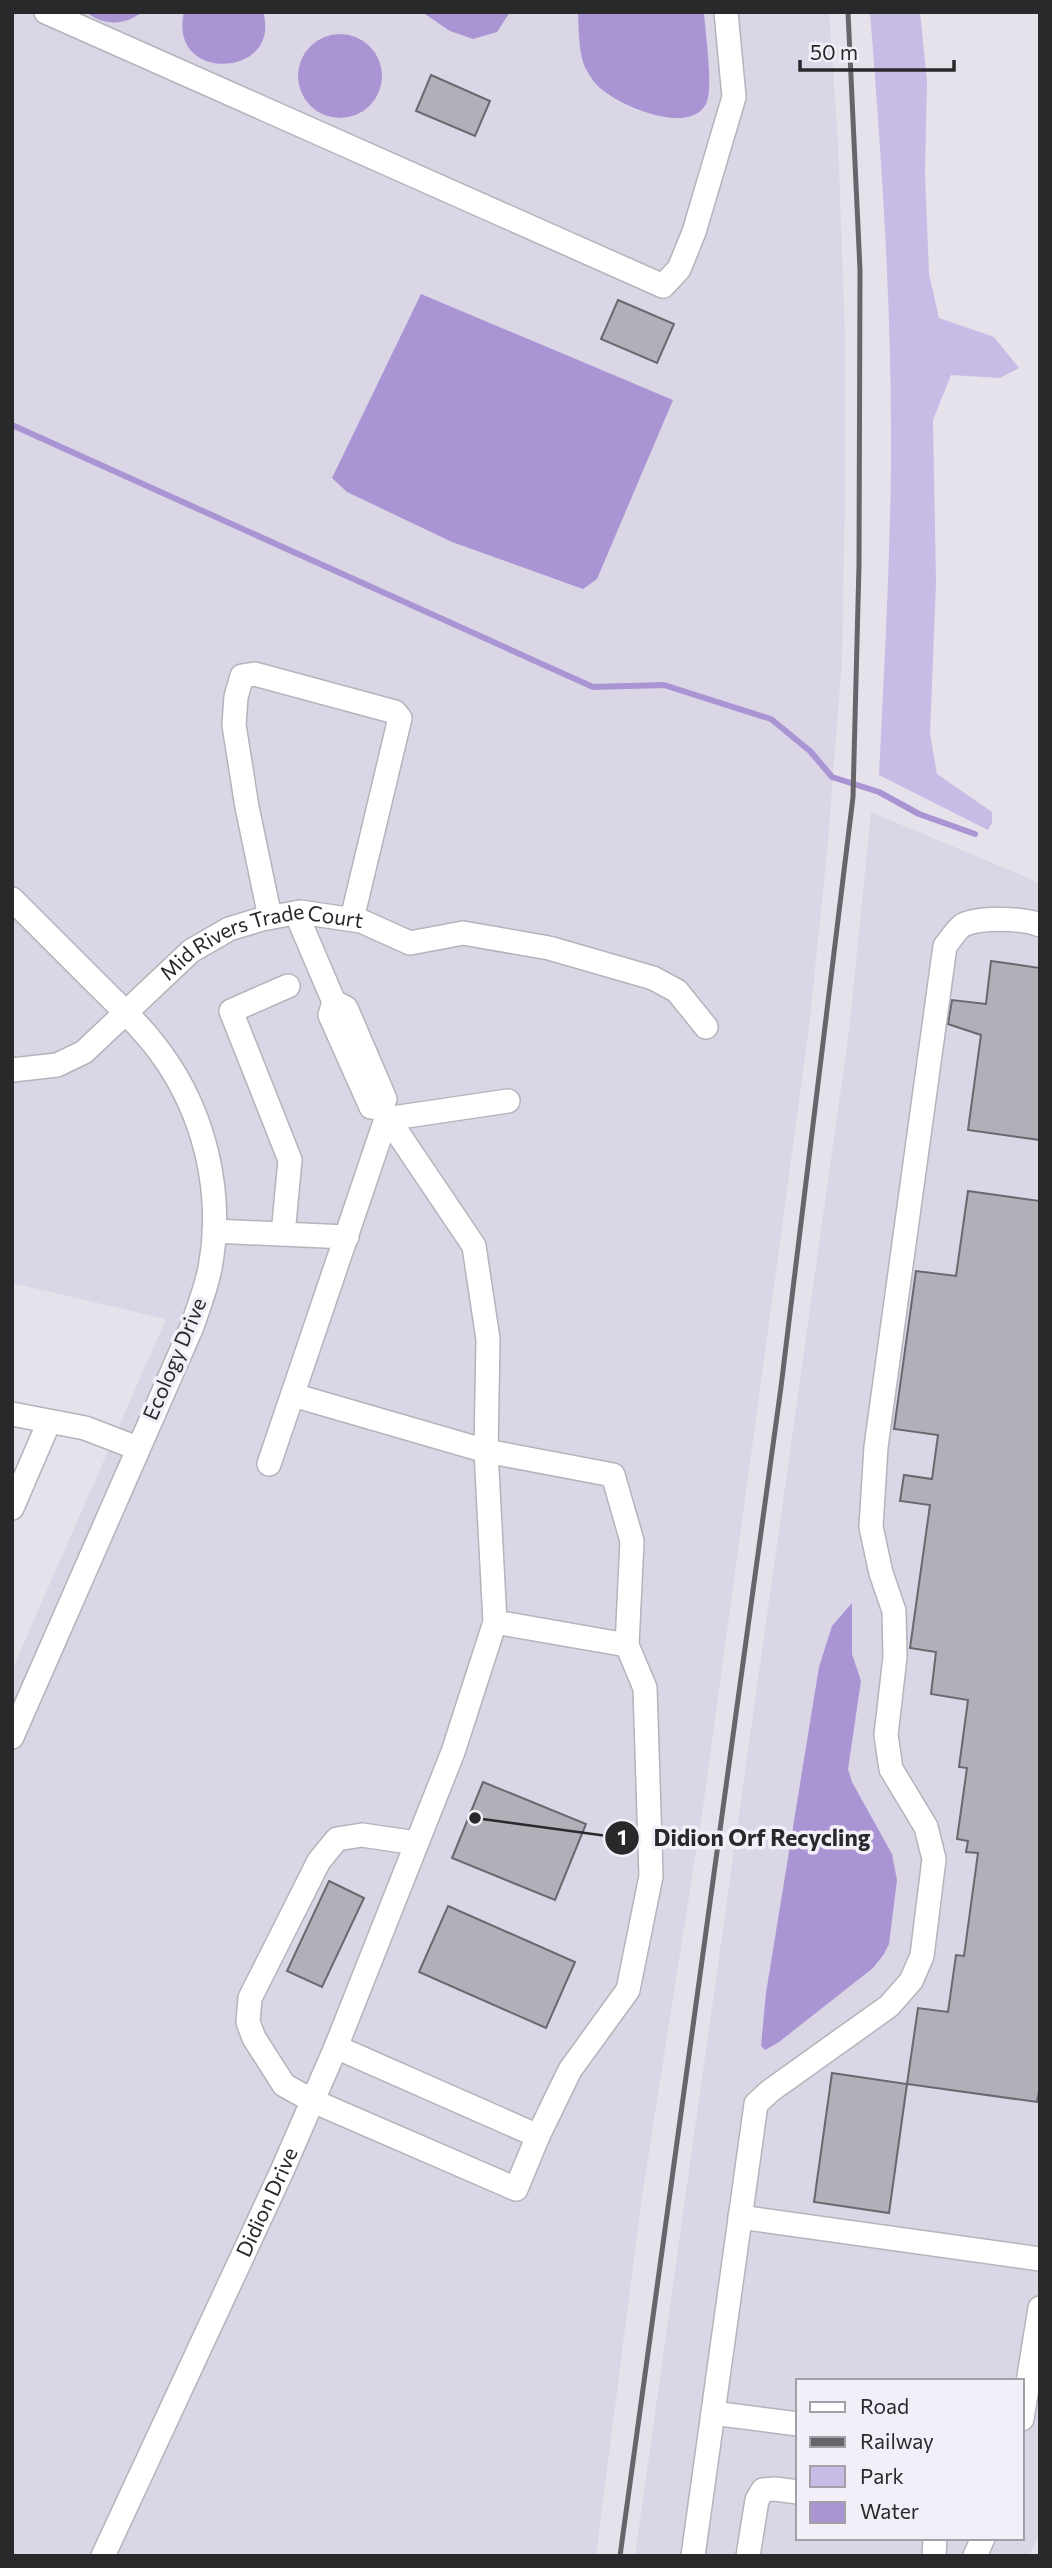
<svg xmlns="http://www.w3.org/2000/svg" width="1052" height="2568" font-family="Commissioner,sans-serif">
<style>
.built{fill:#dad6e5;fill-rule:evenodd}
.green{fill:#c8bbe5}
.water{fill:#aa95d4}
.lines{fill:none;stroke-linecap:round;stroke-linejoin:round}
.stream{stroke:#aa95d4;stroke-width:6}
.building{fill:#b1afb7;stroke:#6a686f;stroke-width:2}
.minor-casing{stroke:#b5b3bb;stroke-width:26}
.minor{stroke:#fff;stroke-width:23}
.rail{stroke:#67656a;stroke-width:5}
.labels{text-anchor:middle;stroke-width:7;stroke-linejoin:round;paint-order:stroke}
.street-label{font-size:21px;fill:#29282b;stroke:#f2eff8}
.leader{fill:none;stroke:#29282b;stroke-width:2.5}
.callout-dot{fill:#29282b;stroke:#f2eff8;stroke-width:2.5}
.mark-label{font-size:21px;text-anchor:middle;font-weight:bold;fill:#fff}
.callout-label{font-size:23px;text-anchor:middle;font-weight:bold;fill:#29282b;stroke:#f2eff8;stroke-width:7;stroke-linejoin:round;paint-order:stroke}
</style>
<rect width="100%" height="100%" fill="#e5e2eb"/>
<path class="built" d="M12 12H829L838 142 845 335V496L842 660 828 841 810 1019 785 1205 704 1800 641 2203 596 2556H12V1670L166 1319 12 1283Z
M871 812 1040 883V2531L1029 2556H635L849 1031ZM798 2381H1022V2538H798Z"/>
<path class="green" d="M870 12H920L927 81 925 173 929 274 939 318 994 337 1019 368 1000 378 951 375 933 420 936 583 930 734 937 774 992 812V823L988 830 879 775C884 671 890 567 891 463 892 312 882 162 870 12Z"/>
<path class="water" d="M86 12H142C124 26 104 26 86 12Z
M184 12H263C283 78 167 84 184 12Z
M422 12H510L497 32 473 39 450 31Z
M578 12H704C705 32 714 88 706 104 689 136 620 106 600 88 595 84 590 76 587 71 578 55 579 30 578 12Z
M298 76a42 42 0 1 1 84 0a42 42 0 1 1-84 0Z
M421 294 673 400 597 579 583 589 452 542 347 492 332 478Z
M852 1603V1654L861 1681 848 1769 852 1782 892 1854 897 1880 889 1944 884 1954 873 1968 779 2042 765 2050 761 2046 766 1993 819 1667 832 1626Z"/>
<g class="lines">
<path class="stream" d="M12 425 593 687 664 685 771 719 810 751 832 777 879 792 919 814 975 834"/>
</g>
<path class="building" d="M431 75 490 101 475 136 416 111Z
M618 300 674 324 657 363 601 339Z
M991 961 1040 968V1140L968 1130 981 1035 948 1024 952 1000 986 1004Z
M968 1191 1040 1201V2086L1037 2102 907 2084 918 2008 948 2012 956 1955 964 1956 978 1853 966 1852 968 1841 957 1839 967 1768 959 1767 968 1700 931 1694 936 1652 910 1648 930 1505 900 1501 904 1475 932 1479 938 1435 894 1429 916 1271 956 1276Z
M483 1782 586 1824 555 1900 452 1858Z
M329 1881 364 1898 322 1987 287 1971Z
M448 1906 575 1962 546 2028 419 1972Z
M832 2073 907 2084 889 2213 814 2202Z"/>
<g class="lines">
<g class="minor-casing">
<g id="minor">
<path d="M46 12 663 286 679 269 694 232 734 97 726 12"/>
<path d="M12 899C40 927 67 954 95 982 117 1004 141 1026 160 1052 205 1113 224 1193 210 1268 206 1289 198 1309 191 1329L12 1737"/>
<path d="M296 913 334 1002 330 1015 371 1107 381 1108"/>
<path d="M270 917 247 807 234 725 236 697 242 676 255 674 395 712 400 718 352 919"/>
<path d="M334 1002 346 1008 385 1099 381 1108"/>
<path id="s1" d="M12 1070 57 1065 84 1052 191 951 229 929 262 919 300 912 361 921 410 943 463 933 549 948 653 978 677 991 706 1027"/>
<path d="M386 1119 508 1101"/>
<path d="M214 1231 347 1237"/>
<path d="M283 1234 290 1160 231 1011 288 986"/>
<path d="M293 1395 486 1451 613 1475 632 1541 627 1645 645 1688 651 1876 628 1990 570 2070 538 2136 516 2189 313 2101 284 2085 254 2038 248 2022 250 1998 319 1861 337 1839 362 1835 416 1843"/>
<path d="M12 1414 85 1428 137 1448"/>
<path d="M269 1464 386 1119"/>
<path d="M12 1508 49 1422"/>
<path d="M495 1622 627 1645"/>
<path d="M336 2047 538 2136"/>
<path d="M740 2217 1040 2259"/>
<path d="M713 2413 798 2424"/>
<path d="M1022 2419 1040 2308"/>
<path id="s2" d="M103 2556 282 2171 336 2047 453 1752 495 1622 486 1451 488 1339 474 1246 381 1108"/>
<path d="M693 2556 756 2104 770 2091 889 2006 911 1981 922 1956 934 1859 926 1827 891 1769 886 1735 895 1657 894 1611 881 1573 871 1527 876 1447 945 946C950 940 957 929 963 925 980 917 1023 918 1040 925"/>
<path d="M748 2556 757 2500 763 2490 775 2489 798 2492"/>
<path d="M934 2556 935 2538"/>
<path d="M975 2556 983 2538"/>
</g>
</g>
<use href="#minor" class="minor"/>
<path class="rail" d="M620 2556 781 1387 853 797 859 565 860 270 848 12"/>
</g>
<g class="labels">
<g class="street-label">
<text dy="7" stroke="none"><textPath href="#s1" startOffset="294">Mid Rivers Trade Court</textPath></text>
<text transform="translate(175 1359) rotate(-67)" y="7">Ecology Drive</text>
<text dy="7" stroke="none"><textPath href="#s2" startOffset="390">Didion Drive</textPath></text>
</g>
</g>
<path class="leader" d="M475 1818L622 1838"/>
<g class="callout-dot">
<circle cx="475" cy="1818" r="7"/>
<circle cx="622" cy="1838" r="18"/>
</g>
<g class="mark-label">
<text x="622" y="1845">1</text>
</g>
<g class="callout-label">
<text x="762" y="1846">Didion Orf Recycling</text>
</g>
<rect width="1052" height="2568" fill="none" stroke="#29282b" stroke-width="28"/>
<rect x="796" y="2379" width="228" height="161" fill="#f2eff8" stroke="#a29fa6" stroke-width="2"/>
<rect x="810" y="2402" width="35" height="10" fill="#ffffff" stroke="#a29fa6" stroke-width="2"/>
<text x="860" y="2414" font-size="21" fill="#29282b">Road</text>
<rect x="810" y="2437" width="35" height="10" fill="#67656a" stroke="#a29fa6" stroke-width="2"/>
<text x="860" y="2449" font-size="21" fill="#29282b">Railway</text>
<rect x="810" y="2466" width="35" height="21" fill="#c8bbe5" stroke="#a29fa6" stroke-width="2"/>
<text x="860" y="2484" font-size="21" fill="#29282b">Park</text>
<rect x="810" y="2502" width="35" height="21" fill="#aa95d4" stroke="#a29fa6" stroke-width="2"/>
<text x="860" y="2519" font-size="21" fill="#29282b">Water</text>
<path d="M800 60v10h154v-10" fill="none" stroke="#29282b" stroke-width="3.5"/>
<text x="810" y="60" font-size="21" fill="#29282b" stroke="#f2eff8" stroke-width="5" paint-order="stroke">50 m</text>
</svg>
